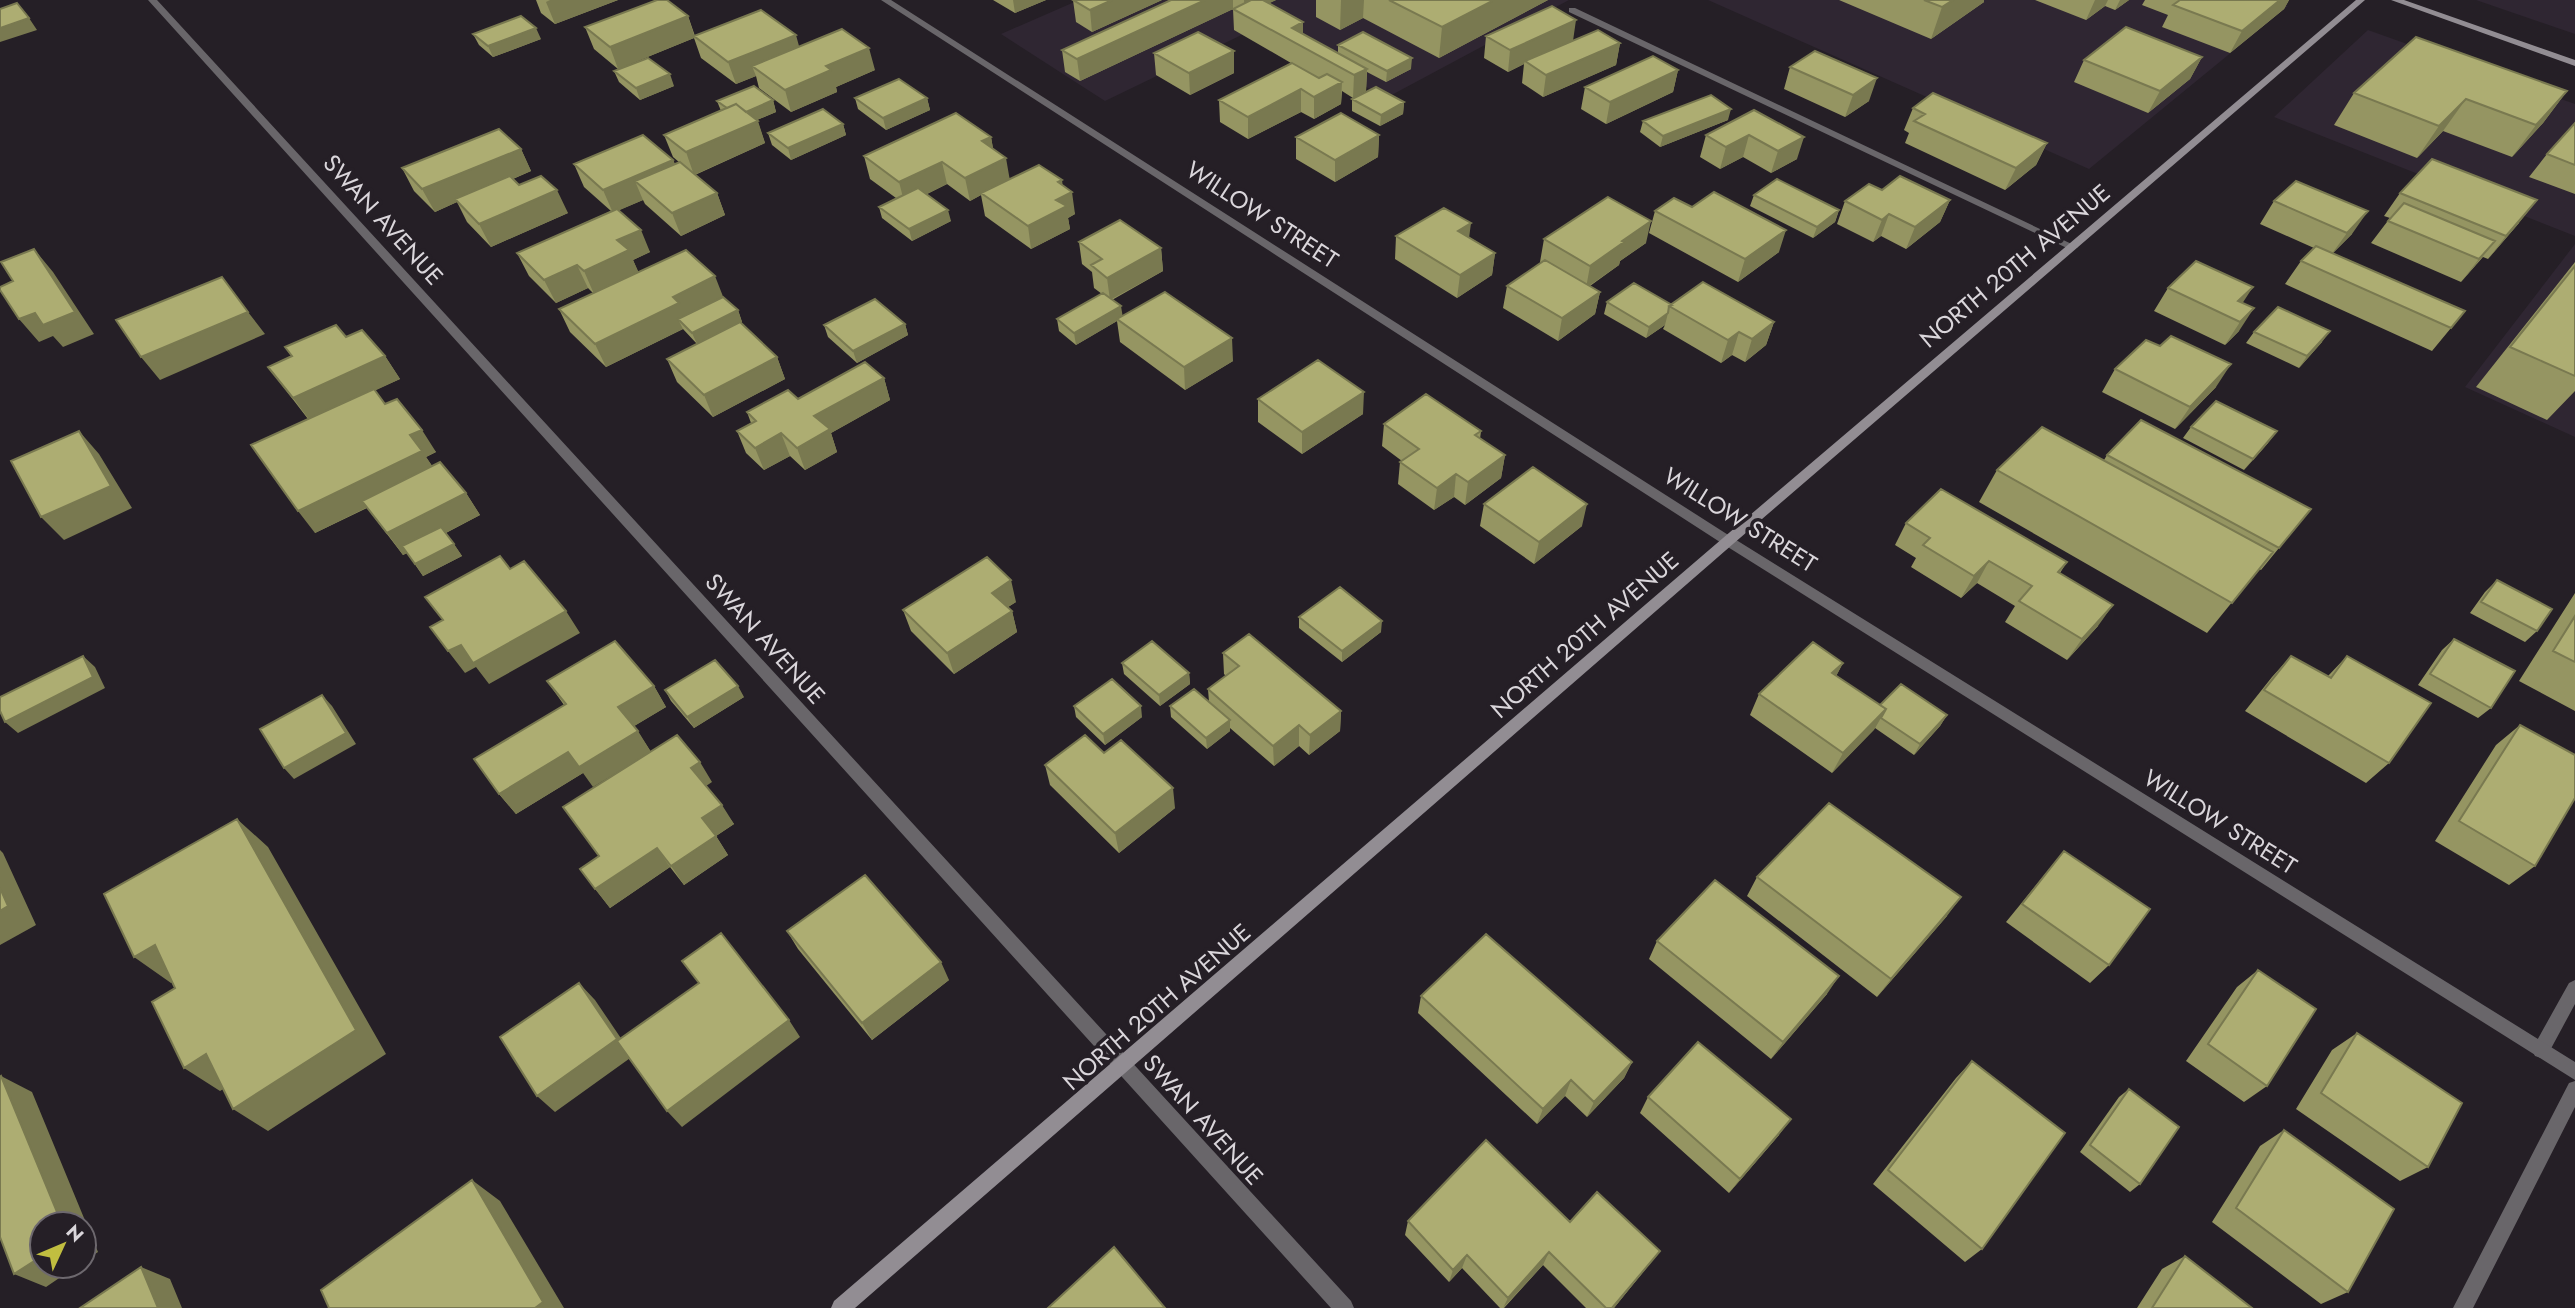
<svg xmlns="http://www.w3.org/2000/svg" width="2575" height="1308" font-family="Jost,sans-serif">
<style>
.built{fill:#2f2632}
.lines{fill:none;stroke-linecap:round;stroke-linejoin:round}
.lane{fill:#69666a;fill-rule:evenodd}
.street{fill:#69666a;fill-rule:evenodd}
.secondary{fill:#928d93;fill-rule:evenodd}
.wall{fill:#959562}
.shaded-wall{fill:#797950}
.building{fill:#adad72;stroke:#797950;stroke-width:2}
.labels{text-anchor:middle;stroke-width:7;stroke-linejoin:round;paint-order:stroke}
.street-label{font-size:24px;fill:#dad6db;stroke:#251f26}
</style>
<rect width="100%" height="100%" fill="#251f26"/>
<path class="built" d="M1079 0H1569L1386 98 1258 27 1105 101 1001 34Z
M1708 0H2271L2288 6 2089 169Z
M2476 0H2575V34Z
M2368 30 2575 104V236L2274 117Z
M2575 244V437L2465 387Z"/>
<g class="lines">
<path class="lane" d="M1569 8H1575L2078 247 2073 250 2069 249 1569 12Z
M2575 980V1004L2547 1056 2541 1058 2535 1056 2532 1050 2535 1044 2569 983Z"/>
<path class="street" d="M148 0H157L1351 1301 1354 1308H1331Z
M881 0H891L1733 538 2575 1062V1080L1723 544Z
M2575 1081V1107L2473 1308H2453L2569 1083Z"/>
<path class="secondary" d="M2356 0H2365L1733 544 855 1308H831L834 1301 1723 538Z
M2391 0H2404L2575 60V66Z"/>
</g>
<path class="wall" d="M536 0H618L555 24 541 13Z
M993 0H1046L1015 13Z
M1073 0H1162L1092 32 1076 22Z
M1171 0H1276L1269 3 1303 34 1338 53V45L1411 69 1386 82 1367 72 1366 91 1353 98 1342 91 1341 104 1314 119 1301 112 1248 139 1220 122 1219 100 1291 63 1234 30 1233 9 1080 81 1065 72 1062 50Z
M1316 0H1548L1439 58 1363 18 1340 30 1316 17Z
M1839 0H1984V2L1931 39Z
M2035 0H2129L2115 10 2105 6 2086 20Z
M2145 0H2289L2284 9 2230 53 2162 27 2168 15 2142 5Z
M688 16 695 36 799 47 875 70 836 87 837 92 791 112 759 88 756 76 736 84 701 58 694 38 618 69 594 49 585 27Z
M473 34 541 39 493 57 479 45Z
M1486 36 1573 41 1620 43 1616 65 1543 97 1522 83 1524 64 1508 72 1484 58Z
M1234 51V73L1190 95 1156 75 1154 53Z
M2202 57 2190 79 2148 113 2074 82 2084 60Z
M1790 67 1869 101 1845 117 1784 89Z
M1678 70 1673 92 1606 124 1581 109 1585 87Z
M614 71 674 86 640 100 619 82Z
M2567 91 2543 123 2512 157 2443 131 2417 158 2334 125 2354 93Z
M855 98H927L930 110 886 130 858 109Z
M1352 99 1404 102 1403 114 1380 126 1352 111Z
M773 100 776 112 757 120 765 143 695 175 717 193 725 215 681 236 645 204 643 200 619 210 650 252 633 260 638 272 724 298 738 310 742 322 740 323 777 357 785 379 713 417 677 382 667 359 697 344 683 329 606 367 570 332 559 309 593 293 588 288 556 303 529 276 517 253 611 211 584 187 574 164 673 160 675 164 679 162 673 157 664 135 721 111 717 101Z
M1913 108 2047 143 2036 165 2005 190 1905 143 1909 133 1904 130Z
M1754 110 1797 159 1771 173 1743 157 1720 169 1700 157 1706 135Z
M1728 120 1660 147 1640 132 1643 121Z
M2575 123V194L2529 177 2547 154Z
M843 124 846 135 791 160 772 145 768 133Z
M1379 135 1378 157 1335 182 1296 159V137Z
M991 137 993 149 1010 179 1063 185 1075 214 1068 218 1070 229 1031 249 985 216 981 195 970 201 947 184 927 194 951 221 912 241 882 218 879 207 896 198 870 179 864 156Z
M521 149 531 171 513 179 519 185 568 213 491 247 467 222 457 202 435 212 414 191 402 168Z
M1882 190 1950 200 1940 222 1906 249 1881 236 1873 242 1837 224 1845 201Z
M2400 193 2519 223 2488 259 2483 257 2461 282 2371 243 2390 218 2384 216Z
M1754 195 1839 210 1835 222 1813 238 1750 206Z
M2274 201 2352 234 2333 253 2465 311 2432 351 2285 284 2301 261 2314 248 2260 224Z
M1655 211 1779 252 1738 282 1649 233Z
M1396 236 1469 237 1495 253 1492 275 1457 298 1395 259Z
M1544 239 1646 243 1620 261 1619 265 1590 286 1600 292 1595 314 1558 341 1503 308 1507 286 1542 262H1540Z
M1079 242 1161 248 1163 271 1112 300 1122 316 1233 361 1185 390 1120 342 1117 321 1076 345 1059 331 1057 319 1102 294 1094 288 1092 272 1082 264Z
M2575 262V391L2547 420 2476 387Z
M2168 288 2242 303 2239 331 2225 345 2154 311Z
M1607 302 1672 305 1774 322 1766 345 1745 362 1732 355 1721 363 1663 329 1665 325 1646 338 1604 314Z
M905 324 908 335 857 363 828 337 824 325Z
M2254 332 2322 342 2299 368 2246 343Z
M346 337 385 356 400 379 375 390 385 404 436 452 426 457 432 466 466 493 480 515 446 533 462 556 423 576 407 553 403 555 367 508 315 533 308 419 268 367 291 356 285 347Z
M2115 369 2216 387 2175 429 2102 392Z
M884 378 890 400 831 433 837 452 805 470 790 456 764 470 746 453 737 431 751 423 747 412 798 399Z
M1258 399 1363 414 1302 454 1258 422Z
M1384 424 1481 431 1480 439 1505 455 1501 478 1465 505 1454 497 1434 510 1398 484 1400 462 1402 461 1382 446Z
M2191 427 2268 443 2244 470 2183 438Z
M2107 455 2311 509 2261 570 2259 569 2207 633 1979 502 1997 470 2104 460Z
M1484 504 1582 526 1534 564 1480 526Z
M1906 523 2067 562 2060 573 2098 626 2067 660 2005 622 2015 606 1977 583 1961 598 1911 567 1916 558 1895 545Z
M2497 580 2537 631 2525 642 2470 613 2485 592Z
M2575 593V711L2519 681Z
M1016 602 1008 607 1012 611 1017 632 954 674 911 631 903 610Z
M1299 617 1381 632 1342 662 1299 628Z
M2454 639 2491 708 2478 718 2418 685 2442 650Z
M1223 653 1341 711 1340 731 1309 755 1299 746 1274 766 1230 728V731L1207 749 1171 717 1170 706 1209 702 1208 689 1226 676 1224 674Z
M2291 656 2328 676 2347 656 2389 763 2366 783 2245 711 2272 677Z
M1122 663 1189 673 1190 684 1160 706 1124 674Z
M1843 663 1836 676 1880 705 1947 715 1940 726 1914 755 1875 728 1832 773 1750 715 1759 694Z
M547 681 654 686 666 707 634 726 651 752 583 773 516 814 499 794 564 705Z
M665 690 744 697 694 728 671 701Z
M1074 706 1142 717 1105 745 1076 717Z
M2520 725 2535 866 2509 885 2435 841 2496 745Z
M1104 753 1175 808 1119 853 1050 785 1045 765Z
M712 782 706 786 734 824 716 836 728 855 684 885 670 867 610 908 580 869Z
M2064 851 2109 965 2090 983 2006 922Z
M1757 877 1947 916 1877 997 1747 896Z
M787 931 949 980 872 1040 798 949Z
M1657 941 1827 994 1771 1059 1649 959Z
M2258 970 2267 1086 2244 1102 2186 1061 2237 987Z
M1421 996 1632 1062 1624 1078 1587 1117 1565 1096 1537 1124 1418 1013Z
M2357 1033 2428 1167 2400 1181 2296 1109 2332 1050Z
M1972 1061 1982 1249 1965 1262 1873 1184 1956 1078Z
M2129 1089 2140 1184 2130 1192 2080 1152 2119 1097Z
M1648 1097 1779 1135 1729 1193 1640 1113Z
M2284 1130 2348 1292 2321 1304 2212 1222 2260 1146Z
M1408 1221 1570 1222 1660 1251 1614 1308H1586L1543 1265 1504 1308H1500L1462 1268 1449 1282 1405 1235Z
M2185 1256 2252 1308H2137L2162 1269Z"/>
<path class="shaded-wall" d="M550 0H618L555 24 546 2Z
M1013 0H1046L1015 13Z
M1112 0H1162L1092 32 1090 10Z
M1205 0H1233V9L1080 81 1077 59Z
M1244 0H1276L1245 15Z
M1341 0H1364L1363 18 1340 30Z
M1494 0H1548L1439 58 1442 27Z
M1953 0H1984V2L1931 39 1942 7Z
M2095 0H2108L2105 6 2086 20Z
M2120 0H2129L2115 10Z
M2280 0H2289L2284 9 2230 53 2242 31Z
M688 16 695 38 694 36V38L618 69 610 47Z
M29 18 37 30 0 42V28Z
M1576 20 1573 41 1525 61 1524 64 1508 72 1510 50Z
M1303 22V44L1292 28Z
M536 28 541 39 493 57 488 46Z
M796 35 802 57 752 66 756 76 736 84 728 62Z
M1620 43 1616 65 1543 97 1546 75Z
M869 48 875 70 836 87 837 92 791 112 785 90 826 66Z
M1234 51V73L1190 95 1189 73Z
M2202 57 2190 79 2148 113 2160 91Z
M1412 58 1411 69 1386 82 1387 71Z
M1367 69 1366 91 1353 98 1354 75Z
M1678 70 1673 92 1606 124 1610 102Z
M670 74 674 86 640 100 636 88Z
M1877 78 1869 101 1845 117 1853 95Z
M1342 82 1341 104 1314 119V97Z
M1301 89V112L1248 139V117Z
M2567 91 2543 123 2512 157 2536 125Z
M927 98 930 110 886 130 883 118Z
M2466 99 2443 131 2417 158 2439 126Z
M773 100 776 112 740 127 737 116Z
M1404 102 1403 114 1380 126 1381 115Z
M1731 109 1728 120 1660 147 1663 136Z
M758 121 765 143 694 175 686 152Z
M843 124 846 135 791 160 788 148Z
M1379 135 1378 157 1335 182V160Z
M1749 135 1743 157 1720 169 1726 147Z
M991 137 995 159 982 141Z
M1804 137 1797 159 1771 173 1778 151Z
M2047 143 2036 165 2005 190 2016 168Z
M521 149 531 171 458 202 455 199 457 202 435 212 422 189Z
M1006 158 1010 181 981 193V195L970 201 965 178Z
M673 160 682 183 635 181 643 200 613 213 603 190Z
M942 162 947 184 905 205 899 182Z
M1062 180 1064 196 1072 192 1075 214 1068 218 1070 229 1031 249 1028 226 1056 200 1058 182Z
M557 190 568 213 491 247 479 224Z
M717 193 725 215 681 236 672 213Z
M1950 200 1940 222 1906 249 1915 227Z
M2537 200 2519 223 2488 259 2506 236Z
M948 210 951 221 912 241 909 229Z
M1839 210 1835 222 1813 238 1817 227Z
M2368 211 2352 234 2331 255 2347 233Z
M1889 214 1881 236 1873 242 1882 220Z
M1651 221 1646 243 1620 261 1619 265 1586 288 1590 266 1622 241Z
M1471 223 1468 246 1458 231Z
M641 230 650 252 633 260 639 273 594 294 584 271 617 240Z
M1786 230 1779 252 1738 282 1745 259Z
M2495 241 2477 263 2461 282 2479 259Z
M1161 248 1163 271 1110 300 1107 278Z
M34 249 53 272 94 334 63 347 53 336 39 342 19 319Z
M1495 253 1492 275 1457 298 1460 275Z
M577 265 588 288 556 303 544 280Z
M715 276 724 299 678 319 683 329 606 367 595 344 673 297Z
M2253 287 2238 310V301Z
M1600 292 1595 314 1558 341 1562 318Z
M1121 306 1123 318 1117 319V321L1076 345 1074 333Z
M2254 308 2239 331 2225 345 2240 322Z
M738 310 742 322 697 344 692 333Z
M248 312 265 334 160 380 141 357Z
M1668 313 1665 325 1646 338 1649 327Z
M1774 322 1766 345 1745 362 1752 339Z
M905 324 908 335 857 363 853 351Z
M2330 331 2322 342 2299 368 2307 356Z
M1739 332 1732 355 1721 363 1728 340Z
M1232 338 1233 361 1185 390 1184 367Z
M385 356 400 379 310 421 293 398Z
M777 357 785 379 713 417 704 395Z
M2231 364 2216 387 2175 429 2190 407Z
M884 378 890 400 831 433 837 452 805 470 797 448 814 416Z
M1364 392 1363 414 1302 454V432Z
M422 430 436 452 426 457 437 473 315 533 298 511 410 435Z
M79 431 99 454 132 508 64 540 41 517Z
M2277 431 2268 443 2244 470 2253 459Z
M781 433 790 456 764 470 755 448Z
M1505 455 1501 478 1465 505 1468 482Z
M1456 474 1454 497 1434 510 1437 488Z
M466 493 480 515 403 555 387 533Z
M1587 504 1582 526 1534 564 1539 542Z
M454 544 462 556 423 576 415 564Z
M1989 561 1977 583 1961 598 1974 576Z
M1011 580 1016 602 997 614 992 593Z
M2113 605 2098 626 2067 660 2082 639Z
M566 611 580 633 489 684 476 667 465 673 448 651 461 645Z
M1012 611 1017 632 954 674 947 653Z
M1382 621 1381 632 1342 662V651Z
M83 656 95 667 105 688 18 733 5 722Z
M1843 663 1832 684V673Z
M1189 673 1190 684 1160 706 1159 695Z
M654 686 666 707 631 728 618 707Z
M738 686 744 697 694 728 687 717Z
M322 695 332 706 356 744 294 779 284 768Z
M1141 706 1142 717 1105 745 1103 734Z
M1886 709 1874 730 1832 773 1843 753Z
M1341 711 1340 731 1309 755 1310 735Z
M1947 715 1940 726 1914 755 1920 744Z
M1230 720V731L1207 749 1206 738Z
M1299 725V746L1274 766 1273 746Z
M638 731 651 752 593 787 583 773 516 814 499 794 568 752Z
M700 762 712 782 703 788 691 768Z
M1173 788 1175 808 1119 853 1115 833Z
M722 805 734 824 716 836 728 855 684 885 671 866 702 818Z
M237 819 268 847 386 1054 268 1131 233 1109Z
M657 848 670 867 610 908 595 889Z
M0 850 3 853 36 925 0 945Z
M1961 897 1947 916 1877 997 1891 979Z
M155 945 190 971 171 983 134 957Z
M941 962 949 980 872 1040 862 1023Z
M1839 976 1827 994 1771 1059 1783 1042Z
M579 983 595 1000 633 1056 555 1112 537 1096Z
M789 1020 800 1037 682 1127 667 1111Z
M206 1054 242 1078 220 1091 184 1068Z
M1632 1062 1624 1078 1587 1117 1594 1102Z
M1 1076 32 1092 98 1252 84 1261V1224H62Z
M1571 1080 1565 1096 1537 1124 1543 1109Z
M1791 1119 1779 1135 1729 1193 1740 1179Z
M472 1180 500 1201 564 1308H535Z
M1660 1251 1614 1308H1612Z
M1549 1252 1543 1265 1503 1308 1508 1298Z
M1467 1255 1462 1268 1449 1282 1453 1270Z
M42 1256V1266H77L46 1287 14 1274Z
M141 1267 170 1279 182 1308H158Z"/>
<path class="building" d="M657 0H667L688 16 610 47 585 27Z
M1073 0H1112L1090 10Z
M1171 0H1205L1077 59 1062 50Z
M1251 0H1263L1303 22 1292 28 1367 69 1354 75 1233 9Z
M1389 0H1494L1442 27Z
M1924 0H1953L1942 7Z
M2180 0H2280L2242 31 2173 5Z
M17 3 29 18 0 28V9Z
M1552 6 1576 20 1510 50 1486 36Z
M761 10 796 35 728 62 694 36Z
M521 16 536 28 488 46 473 34Z
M2126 27 2202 57 2160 91 2084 60Z
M842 29 869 48 826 66 831 70 785 90 752 66Z
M1598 30 1620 43 1546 75 1525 61Z
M1198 32 1234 51 1189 73 1154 53Z
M1363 32 1412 58 1387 71 1338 45Z
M2416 37 2567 91 2536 125 2466 99 2439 126 2354 93Z
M1815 51 1877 78 1853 95 1790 67Z
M1653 56 1678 70 1610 102 1585 87Z
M648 58 670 74 636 88 614 71Z
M1292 63 1319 78 1327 74 1342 82 1314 97 1301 89 1248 117 1219 100Z
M899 79 927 98 883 118 855 98Z
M754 86 773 100 746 112 736 104 727 108 717 101Z
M1376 87 1404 102 1381 115 1352 99Z
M1933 93 2047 143 2016 168 1914 121 1925 114 1913 108Z
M1711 95 1731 109 1663 136 1643 121Z
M736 104 758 121 686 152 664 135Z
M823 109 843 124 788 148 768 133Z
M1754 110 1804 137 1778 151 1749 135 1726 147 1706 135Z
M956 113 991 137 982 141 1006 158 965 178 942 162 899 182 864 156Z
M1341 113 1379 135 1335 160 1296 137Z
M2575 123V165L2547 154Z
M499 129 521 149 422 189 402 168Z
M643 135 673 160 603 190 574 164Z
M2432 159 2537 200 2506 236 2400 193Z
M680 162 717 193 672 213 635 181Z
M1039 165 1062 180 1058 182 1072 192 1056 200 1067 206 1028 226 981 193Z
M510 176 519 185 541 176 557 190 479 224 455 199Z
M1900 176 1950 200 1915 227 1889 214 1882 220 1845 201 1869 184 1882 190Z
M1777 179 1839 210 1817 227 1754 195Z
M2296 181 2368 211 2347 233 2274 201Z
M918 188 948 210 909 229 879 207Z
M1714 192 1786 230 1745 259 1655 211 1674 198 1692 207Z
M1608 197 1651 221 1622 241 1624 242 1590 266 1544 239Z
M2404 203 2495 241 2479 259 2388 221Z
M1444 208 1471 223 1458 231 1495 253 1460 275 1396 236Z
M617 209 641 230 617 240 629 250 584 271 577 265 544 280 517 253Z
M1120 220 1161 248 1107 278 1091 265 1102 259 1079 242Z
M2316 246 2465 311 2451 328 2301 261Z
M34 249 75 312 43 325 35 313 19 319 0 290V287L13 281 1 262Z
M686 250 715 276 673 297 679 303 595 344 559 309Z
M1545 260 1600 292 1562 318 1507 286Z
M2196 261 2253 287 2238 301 2254 308 2240 322 2168 288Z
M2575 266V376L2510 347Z
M222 277 248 312 141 357 116 320Z
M1703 282 1774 322 1752 339 1739 332 1728 340 1669 306Z
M1634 283 1672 305 1669 306 1668 313 1649 327 1607 302Z
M1165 292 1232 338 1184 367 1117 319Z
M1103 293 1121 306 1074 333 1057 319Z
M723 297 738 310 692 333 678 319Z
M875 299 905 324 853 351 824 325Z
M2278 307 2330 331 2307 356 2254 332Z
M740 322 777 357 704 395 667 359Z
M336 325 346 337 362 330 385 356 293 398 268 367 292 356 285 347Z
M2171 336 2231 364 2190 407 2115 369 2146 340 2160 346Z
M1318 360 1364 392 1302 432 1258 399Z
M865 362 884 378 814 416 830 429 797 448 781 433 755 448 737 431 756 421 747 412 788 390 798 399Z
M374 389 385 404 397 399 422 430 410 435 422 451 298 511 251 445Z
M1426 394 1481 431 1475 435 1505 455 1468 482 1456 474 1437 488 1400 462 1419 449 1384 424Z
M2216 401 2277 431 2253 459 2191 427Z
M2141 420 2311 509 2279 548 2107 455Z
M2042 427 2273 552 2232 603 1997 470Z
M79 431 111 486 41 517 11 461Z
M440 462 466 493 387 533 362 501Z
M1533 467 1587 504 1539 542 1484 504Z
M1941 489 2067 562 2058 572 2113 605 2082 639 2019 601 2032 586 1989 561 1974 576 1923 545 1930 538 1906 523Z
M441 527 454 544 415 564 402 546Z
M500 556 510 569 524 561 566 611 473 663 461 645 448 651 430 627 443 620 425 597Z
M987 557 1011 580 992 593 1012 611 947 653 903 610Z
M2497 580 2552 609 2537 631 2481 602Z
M1340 587 1382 621 1342 651 1299 617Z
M2575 616V662L2553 651Z
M1249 634 1341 711 1310 735 1299 725 1273 746 1208 689 1239 666 1223 653Z
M2454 639 2515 671 2491 708 2430 674Z
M615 641 654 686 618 707 638 731 579 767 568 752 499 794 474 759 566 704 547 681Z
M1152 641 1189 673 1159 695 1122 663Z
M1813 642 1843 663 1832 673 1886 709 1843 753 1759 694Z
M83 656 93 677 5 722 0 711V697Z
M2291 656 2331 678 2347 656 2431 703 2389 763 2264 690Z
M715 660 738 686 687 717 665 690Z
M1112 679 1141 706 1103 734 1074 706Z
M1901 684 1947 715 1920 744 1881 718 1886 709 1880 705Z
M1194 689 1230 720 1206 738 1170 706Z
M322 695 346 733 284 768 260 729Z
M2520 725 2575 755V798L2535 866 2459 821Z
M677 735 700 762 691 768 722 805 702 818 716 836 671 866 657 848 595 889 580 869 599 856 563 807Z
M1085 735 1104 753 1121 740 1173 788 1115 833 1045 765Z
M1829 803 1961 897 1891 979 1757 877Z
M237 819 356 1030 233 1109 206 1054 184 1068 152 1002 175 988 155 945 134 957 104 894Z
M2064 851 2150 909 2109 965 2022 904Z
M865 875 941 962 862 1023 787 931Z
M1715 880 1839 976 1783 1042 1657 941Z
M0 888 8 906 0 911Z
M721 933 789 1020 667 1111 617 1041 699 983 682 961Z
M1486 934 1632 1062 1594 1102 1571 1080 1543 1109 1421 996Z
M2258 970 2316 1009 2267 1086 2208 1044Z
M579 983 617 1039 537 1096 500 1037Z
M2357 1033 2462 1103 2428 1167 2321 1093Z
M1698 1042 1791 1119 1740 1179 1648 1097Z
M1972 1061 2065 1133 1982 1249 1888 1170Z
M1 1076 62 1224H42V1256L14 1274 0 1237V1077Z
M2129 1089 2179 1127 2140 1184 2090 1145Z
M2284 1130 2394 1209 2348 1292 2236 1208Z
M1486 1140 1570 1222 1597 1192 1660 1251 1612 1308H1606L1549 1252 1508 1298 1467 1255 1453 1270 1408 1221Z
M472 1180 543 1302 535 1308H329L321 1290Z
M1114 1247 1165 1308H1048Z
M2185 1256 2252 1308H2152Z
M141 1267 158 1308H80Z"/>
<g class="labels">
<g class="street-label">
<text transform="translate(1262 215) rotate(33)" y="8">WILLOW STREET</text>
<text transform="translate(383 220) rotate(48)" y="8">SWAN AVENUE</text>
<text transform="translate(2015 266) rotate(-40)" y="8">NORTH 20TH AVENUE</text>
<text transform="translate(1740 520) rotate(32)" y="8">WILLOW STREET</text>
<text transform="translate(1585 635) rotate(-41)" y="8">NORTH 20TH AVENUE</text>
<text transform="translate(765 639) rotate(48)" y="8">SWAN AVENUE</text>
<text transform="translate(2220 822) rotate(32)" y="8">WILLOW STREET</text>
<text transform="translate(1157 1007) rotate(-41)" y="8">NORTH 20TH AVENUE</text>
<text transform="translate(1203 1120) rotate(48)" y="8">SWAN AVENUE</text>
</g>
</g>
<g transform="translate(63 1245) rotate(46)"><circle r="33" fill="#251f26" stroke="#6d686e" stroke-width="2"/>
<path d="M0-5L12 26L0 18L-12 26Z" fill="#c1be40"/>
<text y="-10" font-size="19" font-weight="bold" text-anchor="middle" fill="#dad6db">N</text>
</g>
</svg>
